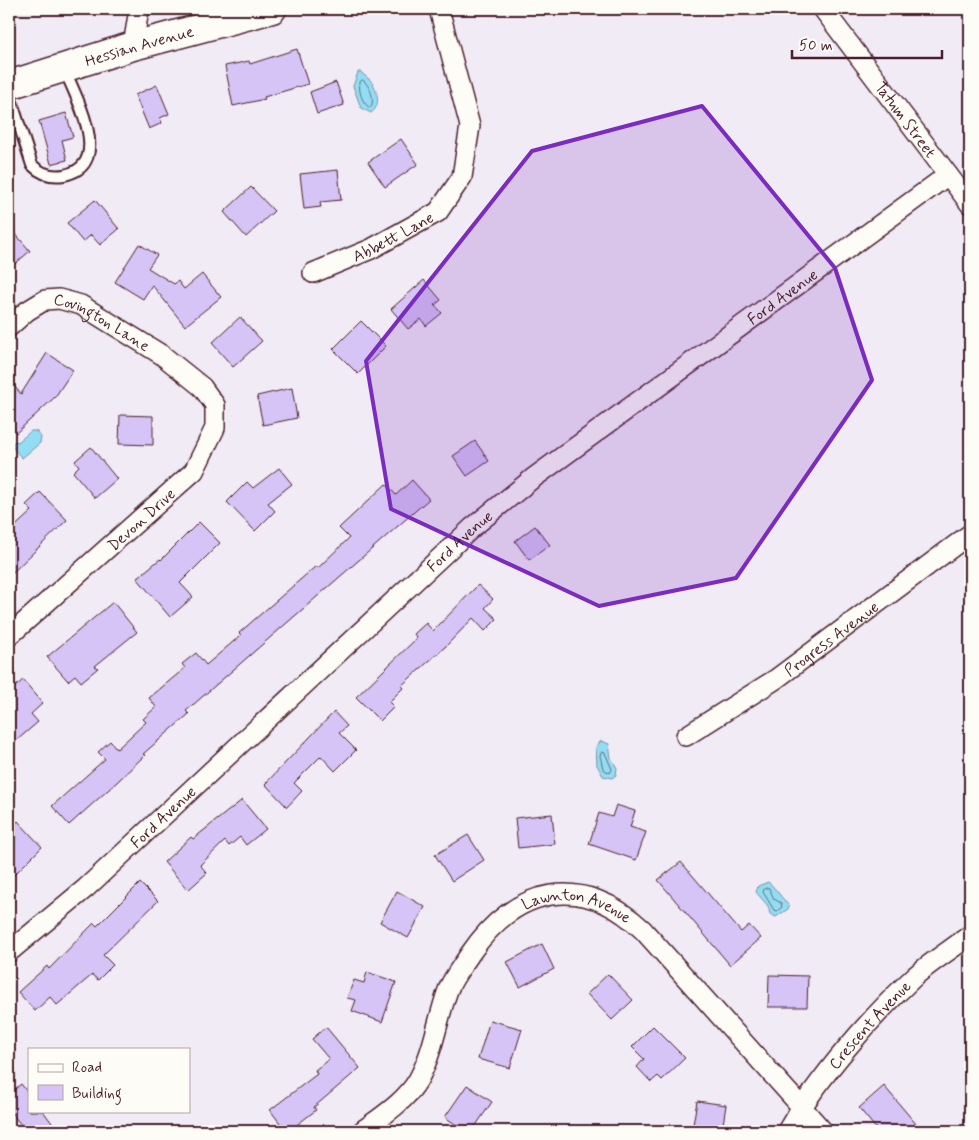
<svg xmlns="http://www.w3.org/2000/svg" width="979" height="1140" font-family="Mynerve,sans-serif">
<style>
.water{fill:#93ddf4;stroke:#7691a4}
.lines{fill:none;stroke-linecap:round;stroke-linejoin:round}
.shore{stroke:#676b7b;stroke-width:1}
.building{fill:#d5c4f5;stroke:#4a1f2b}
.lane-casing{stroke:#4a1f2b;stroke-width:14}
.street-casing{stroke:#4a1f2b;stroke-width:22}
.secondary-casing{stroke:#4a1f2b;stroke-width:31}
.lane{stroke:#fdfcf7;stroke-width:10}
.street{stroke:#fdfcf7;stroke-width:19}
.secondary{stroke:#fdfcf7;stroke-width:28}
.marked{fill:#7b2cbf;fill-opacity:0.2;stroke:#7b2cbf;stroke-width:4;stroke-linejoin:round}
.labels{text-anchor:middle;stroke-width:4;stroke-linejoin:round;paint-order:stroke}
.street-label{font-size:16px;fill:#4a1f2b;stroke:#fdfcf7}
</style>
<rect width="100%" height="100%" fill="#f1ebf6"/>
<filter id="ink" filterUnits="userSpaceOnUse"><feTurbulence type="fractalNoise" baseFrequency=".02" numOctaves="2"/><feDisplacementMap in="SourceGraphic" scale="10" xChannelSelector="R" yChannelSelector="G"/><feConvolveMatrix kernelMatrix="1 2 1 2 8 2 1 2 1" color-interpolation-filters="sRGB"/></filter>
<g filter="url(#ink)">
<path class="water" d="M358 72H361C364 76 370 79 372 82 378 92 381 106 371 113L361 108 353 86Z
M31 431H36L41 437 40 443 22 458 13 448 12 444 15 441 18 442Z
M601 741 609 744 611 758 617 768 616 775 612 778 603 776 597 765 596 747Z
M768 882C772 884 785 902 789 906L788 909 776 917 770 914 768 906 756 892 758 886Z"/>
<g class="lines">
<path class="shore" d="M363 80C370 86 376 100 370 108 362 103 358 91 360 82Z
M602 752 605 753 612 769 610 773 603 769 600 756Z
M769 888 774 899 781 903 782 907 777 911 774 910 763 892 764 889Z"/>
</g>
<path class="building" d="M297 49 308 84 264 97 265 99 233 106 225 66 249 61 250 64Z
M336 82 344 105 317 114 310 92Z
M157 85 169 114 160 118 162 123 149 129 135 95Z
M66 113 73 137 62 140 67 160 51 164 39 121Z
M401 139 418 164 385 187 368 162Z
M338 170 341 200 320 202 321 207 304 209 300 174Z
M251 187 274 211 246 237 224 212Z
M95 200 119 229 100 245 91 235 83 242 67 223Z
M9 226 30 251 9 269Z
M139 244 157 255 148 268 174 284 178 281 184 289 202 274 221 297 185 326 152 285 143 299 115 282Z
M424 280 441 300 435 305 442 313 426 326 421 319 408 329 391 309Z
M240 317 262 341 233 367 212 343Z
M361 321 386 346 358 374 333 349Z
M47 353 73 370 55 397 16 433 9 425V380L21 394Z
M292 388 297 418 263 425 257 396Z
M120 415 153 416V445L119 444Z
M475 441 489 461 467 476 453 456Z
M91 447 117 479 95 498 73 472 79 466 75 461Z
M279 468 292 484 268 503 275 511 255 531 227 502 247 482 253 488Z
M412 480 429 499 186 711 189 714 143 754 145 755 117 782 69 825 52 806 105 759 98 752 110 741 117 749 146 722 143 719 156 707 149 698 185 668 182 664 196 653 206 665 241 635 239 633 316 566 318 568 349 538 339 528 386 484 396 495Z
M40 492 67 520 9 576V532L32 511 26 505Z
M199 522 220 543 180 583 193 597 170 617 137 578 160 559 161 560Z
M535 526 550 545 529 560 515 541Z
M478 585 493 599 485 608 497 619 485 631 473 618 446 646 401 686 403 688 389 702 394 707 380 721 356 697 417 638 414 634 426 623 433 631Z
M113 602 137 632 95 666 98 668 81 682 75 675 68 681 47 657Z
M23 680 43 703 31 714 38 722 9 747V692Z
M334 712 347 726 339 733 356 750 335 771 321 756 294 783 302 791 287 807 265 784Z
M242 800 266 829 246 845 240 837 229 846 225 841 200 865 207 873 188 890 164 862 191 837 193 839Z
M616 805 635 811 630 827 646 832 636 860 589 844 599 813 612 817Z
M552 814 555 844 518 848 515 818Z
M18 821 42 847 9 880V830Z
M468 835 484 860 452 881 435 855Z
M681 862 741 932 749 925 761 938 730 965 658 880Z
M140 883 158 901 103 955 113 965 98 980 92 975 57 1005 50 997 35 1011 18 992 47 966 49 969 94 923 97 926Z
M397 891 425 907 408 938 380 922Z
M542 944 554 969 520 987 507 962Z
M367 972 396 982 382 1022 352 1011 356 1000 347 998 354 980 364 983Z
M608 974 633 1000 612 1020 587 994Z
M769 975 808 976 807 1007H768Z
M490 1020 522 1029 510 1068 478 1059Z
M653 1026 685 1058 662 1080 658 1076 651 1082 637 1067 644 1059 632 1047Z
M326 1027 360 1068 314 1107 316 1110 289 1131H286L270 1110 317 1074 315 1070 329 1059 312 1039Z
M21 1084 29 1094V1111H43L58 1131H26L9 1110V1094Z
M467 1085 492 1102 472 1131H465L445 1117Z
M884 1086 922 1131H878L859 1108Z
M697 1101 726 1105 722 1131H692Z"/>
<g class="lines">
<g class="lane-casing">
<path id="lane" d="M9 93 32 165C41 174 52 177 64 175 115 165 75 96 64 68"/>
</g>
<g class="street-casing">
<g id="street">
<path id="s1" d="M823 9 970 204"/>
<path d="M133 46 139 9"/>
<path id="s2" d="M313 273 371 249 438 212 462 177 470 126 439 9"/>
<path id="s3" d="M9 327 27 311 45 300 59 299 81 305 162 355 202 387 215 405V428L194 471 9 636"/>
<path id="s4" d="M686 736 776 679 970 534"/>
<path id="s5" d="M9 952 86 888 473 527 532 479 948 175"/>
<path id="s6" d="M362 1131C381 1117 406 1101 418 1080 434 1051 437 1020 448 990 453 977 463 965 470 954 515 887 582 872 643 930L823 1131"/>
<path id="s7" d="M787 1131C818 1078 870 1018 915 976 932 961 952 949 970 935"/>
</g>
</g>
<g class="secondary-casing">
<g id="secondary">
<path id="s8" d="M9 85 133 46 272 9"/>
</g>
</g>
<use href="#lane" class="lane"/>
<use href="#street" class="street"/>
<use href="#secondary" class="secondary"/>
</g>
</g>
<path class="marked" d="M702 106 835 268 872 380 736 578 599 606 391 509 366 361 532 151Z"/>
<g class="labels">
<g class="street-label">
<text dy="6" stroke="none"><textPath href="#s8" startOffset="136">Hessian Avenue</textPath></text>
<text dy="6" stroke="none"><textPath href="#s1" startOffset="138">Tatum Street</textPath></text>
<text dy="6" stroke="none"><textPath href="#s2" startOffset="88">Abbett Lane</textPath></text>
<text dy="6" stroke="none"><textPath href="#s5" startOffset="1015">Ford Avenue</textPath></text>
<text dy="6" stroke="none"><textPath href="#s3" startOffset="108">Covington Lane</textPath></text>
<text transform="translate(141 519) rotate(-42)" y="6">Devon Drive</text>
<text dy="6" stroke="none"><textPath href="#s5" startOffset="610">Ford Avenue</textPath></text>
<text dy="6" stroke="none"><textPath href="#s4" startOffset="175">Progress Avenue</textPath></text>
<text dy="6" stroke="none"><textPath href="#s5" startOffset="205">Ford Avenue</textPath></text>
<text dy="6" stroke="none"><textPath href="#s6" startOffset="344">Lawnton Avenue</textPath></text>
<text dy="6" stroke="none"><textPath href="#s7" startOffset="135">Crescent Avenue</textPath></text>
</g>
</g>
<rect width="979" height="1140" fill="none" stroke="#fdfcf7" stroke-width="30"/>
<rect x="15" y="15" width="949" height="1110" fill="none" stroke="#4a1f2b" stroke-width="2" filter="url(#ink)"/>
<rect x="28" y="1048" width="162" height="65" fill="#fdfcf7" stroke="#b5a4a5"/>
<rect x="38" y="1064" width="25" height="8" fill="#fdfcf7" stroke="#b5a4a5"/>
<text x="72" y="1072" font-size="15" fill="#4a1f2b">Road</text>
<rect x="38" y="1085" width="25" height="15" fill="#d5c4f5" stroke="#b5a4a5"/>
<text x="72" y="1098" font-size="15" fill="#4a1f2b">Building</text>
<path d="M792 50v8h150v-8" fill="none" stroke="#4a1f2b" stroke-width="2.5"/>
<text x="799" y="50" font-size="15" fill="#4a1f2b" stroke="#fdfcf7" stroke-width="4" paint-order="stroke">50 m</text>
</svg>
